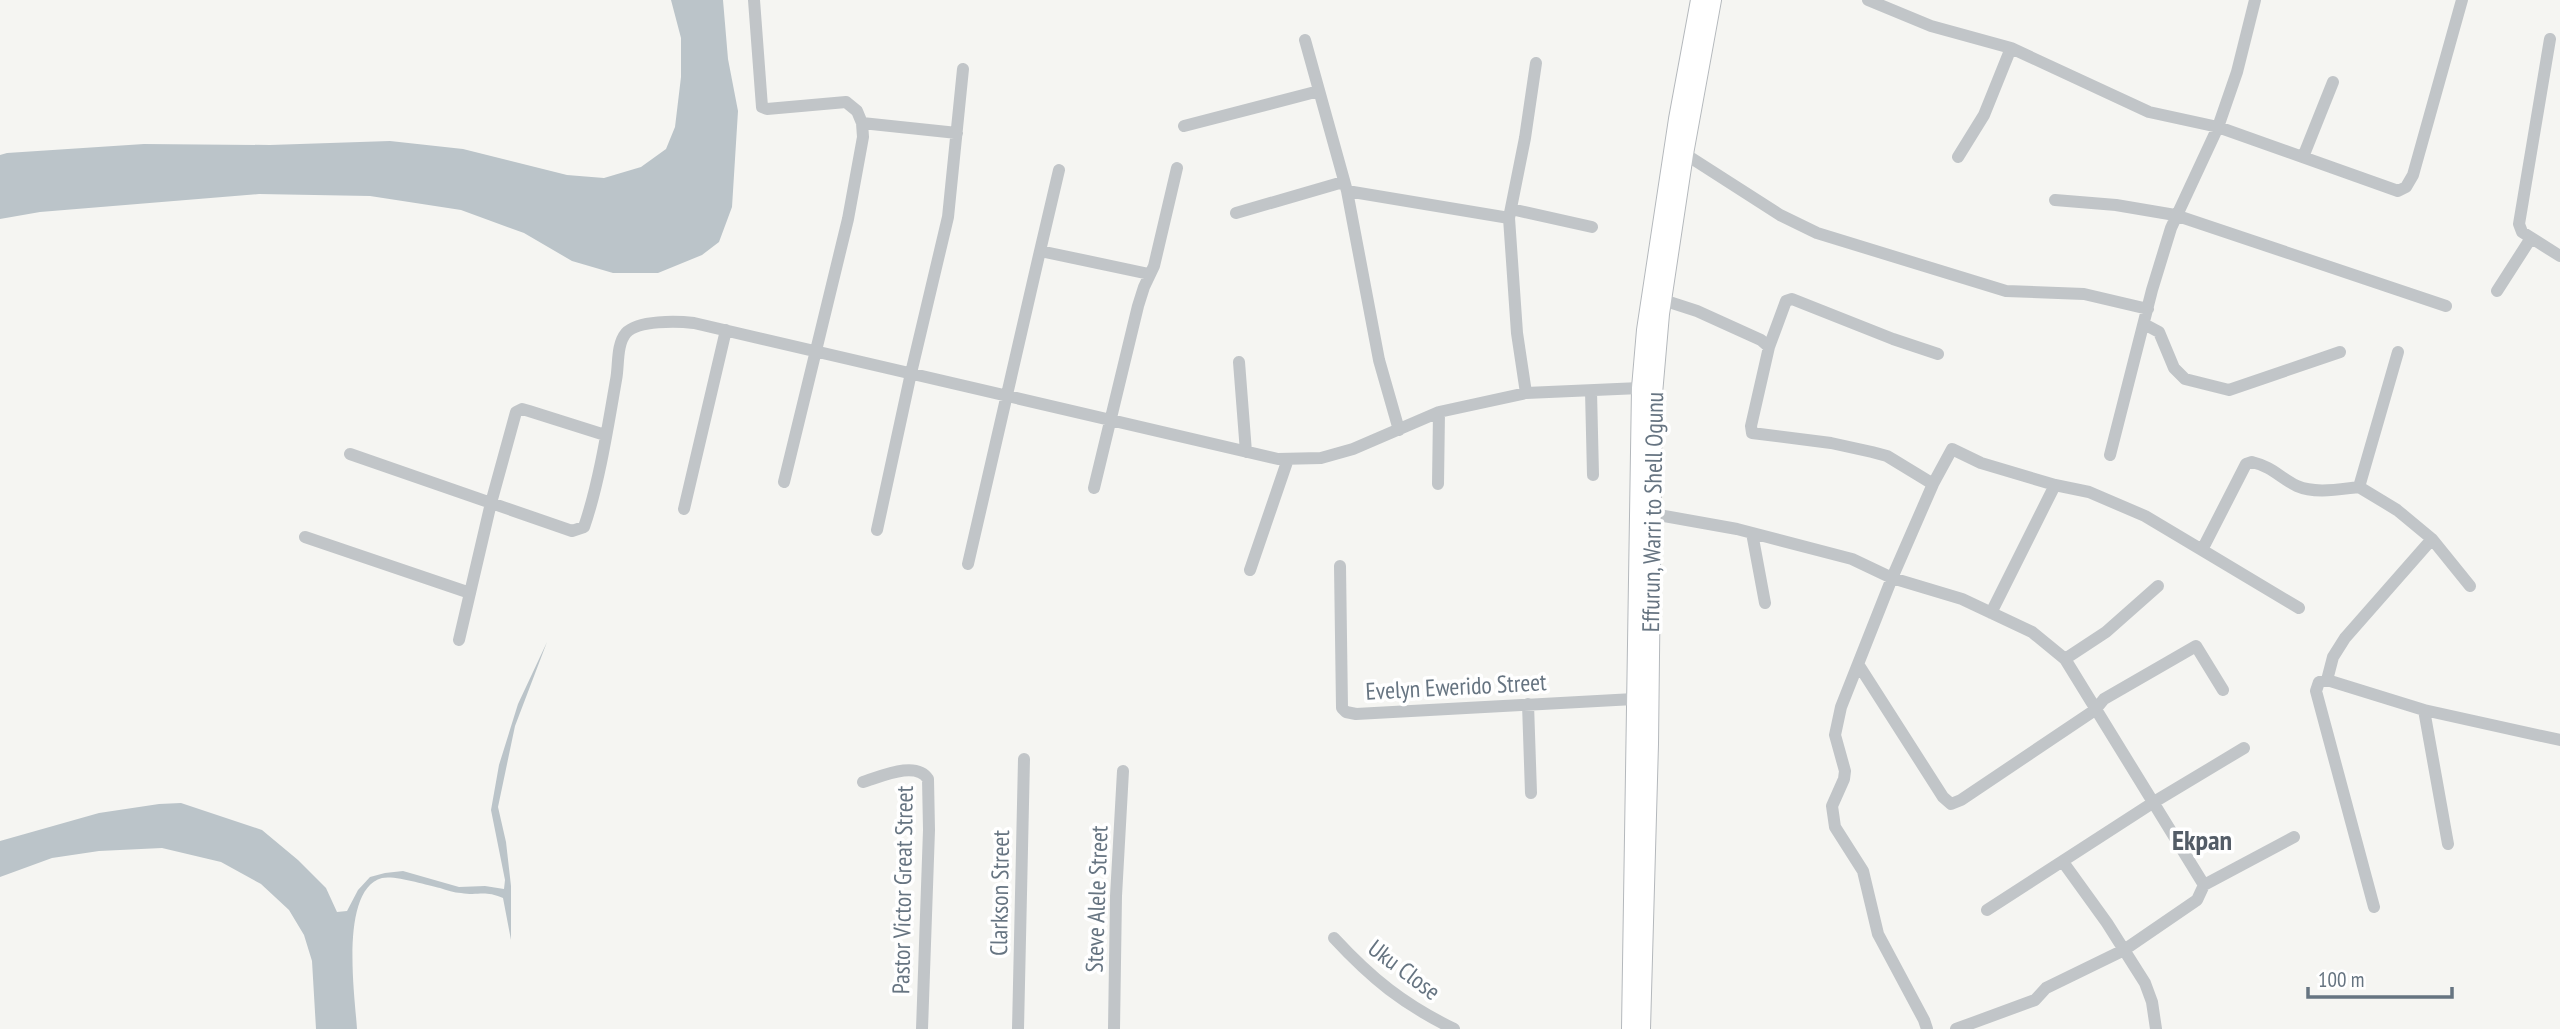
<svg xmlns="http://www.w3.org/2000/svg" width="2560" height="1029" font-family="'PT Sans Narrow',sans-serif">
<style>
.water{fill:#bbc4c9}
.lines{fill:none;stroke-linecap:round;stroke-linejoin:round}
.secondary-casing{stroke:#b4b8bc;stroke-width:18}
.street{stroke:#c1c5c8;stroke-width:12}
.secondary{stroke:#fff;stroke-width:16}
.labels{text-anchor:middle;stroke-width:7;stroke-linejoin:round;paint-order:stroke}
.street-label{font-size:24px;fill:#667481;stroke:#fff}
.quarter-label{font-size:28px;font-weight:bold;fill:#545d67;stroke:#fff}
</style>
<rect width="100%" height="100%" fill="#f5f5f2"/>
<path class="water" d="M671 0H723L728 59 738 111 732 207 719 242 702 255 658 273H613L572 261 524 233 461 210 370 196 259 194 40 212 0 219V155L7 153 144 144 270 145 390 141 463 149 567 175 604 178 641 167 666 149 675 127 681 77V38Z
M547 642 515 726 498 807 506 842 511 886V940L503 898C484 890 479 896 461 893 454 893 447 890 440 888 426 885 395 875 382 878 339 890 355 996 357 1029H316L312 961 304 935 289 910 261 884 221 862 162 848 99 851 52 858 0 877V841L99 813 159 804 181 803 262 830 298 860 326 888 337 912 347 911 358 890 370 877 385 873 403 871 459 887 485 886 504 889 505 880 491 810 499 765 518 704Z"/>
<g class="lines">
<g class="secondary-casing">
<path id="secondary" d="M1630 1029 1640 388 1645 330 1677 119 1699 0
M1642 1029 1650 744 1654 394 1661 314 1685 154 1713 0"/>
</g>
<path class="street" d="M754 0 762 107 767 109 846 102 857 111 862 123 863 137 848 219 784 482
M1868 0 1931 26 2011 48 2149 112 2218 127 2398 191 2406 187 2413 175 2462 0
M2550 39 2519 224 2522 232 2560 256
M1305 40 1347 191 1379 360 1399 430
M862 123 957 133
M1184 126 1319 91
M1685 154 1780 215 1817 233 2006 291 2084 294 2148 309
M1958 157 1984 115 2011 48
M2303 157 2333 82
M1347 191 1509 218
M2055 200 2116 205 2175 215 2446 306
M1511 209 1592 227
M1236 213 1343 182
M1040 251 1059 170
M2497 291 2531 238
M1663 300 1697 311 1761 340 1769 347 1786 301 1792 299 1893 339 1938 354
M2144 324 2159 332 2174 368 2185 379 2229 390 2340 352
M1769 347 1751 426 1752 433 1831 443 1872 452 1887 456 1933 484
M2398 352 2359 487 2397 510 2432 539 2470 586
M1239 362 1246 452
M1591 391 1593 475
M1526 393 1517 333 1509 218 1525 138 1536 63
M350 454 572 531 584 527C599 484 608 426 616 380 619 366 616 345 626 333 638 320 677 321 694 323L1278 459 1321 458 1353 449 1439 412 1526 393 1640 388
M2110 455 2152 290 2171 228 2218 127 2237 72 2255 0
M1438 484 1439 412
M1094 488 1138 306 1144 287 1154 266 1177 168
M684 509 726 330
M1653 514 1737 529 1852 559 1892 578 1962 599 2032 632 2065 659 2204 885
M877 530 911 373 948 217 963 69
M1752 533 1765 603
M305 537 470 593
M2202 550 2299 608
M968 564 1040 251 1149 274
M1340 566 1342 708 1346 712 1356 714 1634 699
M1250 570 1288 459
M1991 613 2055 485 2089 492 2145 516 2202 550 2246 464 2252 462C2273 467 2280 478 2297 486 2315 494 2340 489 2359 487
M459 640 491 503 516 412 522 409 529 411 605 435
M2065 659 2106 632 2158 586
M1858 664 1943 797 1951 804 1961 800 2095 710 2104 699 2196 646 2223 690
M2327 680 2333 657 2345 638 2432 539
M1528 704 1531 793
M2424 710 2448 844
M863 782C880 777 916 760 928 779L929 830 922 1029
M2063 862 2107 923 2145 983 2152 1002 2156 1029
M2374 907 2316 691 2319 682 2327 680 2424 710 2560 740
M1987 910 2154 802 2244 748
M1334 938C1372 979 1403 1004 1454 1029
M1018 1029 1024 759
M1114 1029 1116 896 1123 771
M1927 1029 1924 1020 1878 934 1863 871 1835 827 1832 806 1844 779 1845 771 1835 735 1841 707 1892 578 1933 484 1952 449 1981 463 2055 485
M1956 1029 2035 1000 2046 988 2124 950 2197 900 2204 885 2294 837"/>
<use href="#secondary" class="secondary"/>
</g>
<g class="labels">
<g class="street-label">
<text transform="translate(1653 512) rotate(-89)" y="8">Effurun, Warri to Shell Ogunu</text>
<text transform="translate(1456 687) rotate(-3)" y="8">Evelyn Ewerido Street</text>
<text transform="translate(903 890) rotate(-89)" y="8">Pastor Victor Great Street</text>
<text transform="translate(1000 893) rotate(-89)" y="8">Clarkson Street</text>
<text transform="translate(1097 899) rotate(-88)" y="8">Steve Alele Street</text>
<text transform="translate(1404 970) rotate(37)" y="8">Uku Close</text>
</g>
<g class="quarter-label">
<text x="2202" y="850">Ekpan</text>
</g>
</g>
<path d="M2308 987v10h144v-10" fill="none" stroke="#667481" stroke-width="3.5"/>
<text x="2318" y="987" font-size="21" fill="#667481" stroke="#ffffff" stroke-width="5" paint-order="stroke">100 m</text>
</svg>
